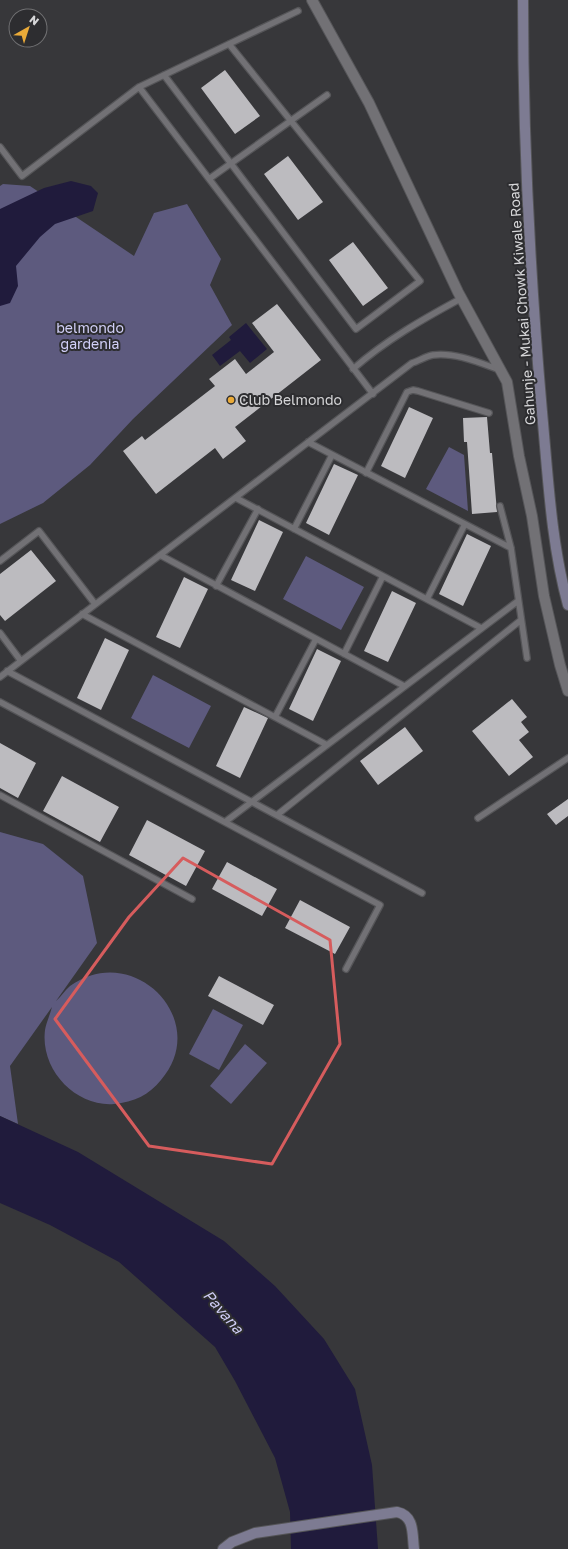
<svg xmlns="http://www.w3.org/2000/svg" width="568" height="1549" font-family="'Golos Text',sans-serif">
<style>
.green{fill:#5d5a7e}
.water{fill:#201b3c}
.building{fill:#bcbbbf}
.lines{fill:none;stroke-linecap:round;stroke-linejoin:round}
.lane-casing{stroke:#555558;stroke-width:8}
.street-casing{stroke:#555558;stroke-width:12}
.secondary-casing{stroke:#555558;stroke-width:12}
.lane{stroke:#727175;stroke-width:5.5}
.street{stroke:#727175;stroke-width:10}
.secondary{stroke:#7d7b92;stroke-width:10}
.marked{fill:none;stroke:#d65c5d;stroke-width:3;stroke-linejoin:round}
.poi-dot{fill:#eaaa38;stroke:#2d2d30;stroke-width:1.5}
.labels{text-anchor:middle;stroke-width:4;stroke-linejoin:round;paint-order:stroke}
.street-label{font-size:14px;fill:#d6d6d8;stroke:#2d2d30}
.park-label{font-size:14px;fill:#d3d1f9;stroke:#2d2d30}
.poi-label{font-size:14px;fill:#d6d6d8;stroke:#2d2d30;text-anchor:start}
.water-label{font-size:15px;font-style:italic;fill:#cfcdf5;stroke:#2d2d30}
</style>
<rect width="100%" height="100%" fill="#37373a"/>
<path class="green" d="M3 184 30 186 134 256 154 213 187 204 221 259 210 285 232 325 133 419 90 465 43 503 0 524V186Z
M449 447 464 455 468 511 426 489Z
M306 556 364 587 341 630 283 599Z
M153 675 211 706 189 748 131 718Z
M0 832 43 844 83 876 97 943 56 1001C61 997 65 990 70 986 134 940 212 1021 161 1080 149 1095 134 1102 114 1104 76 1107 40 1070 45 1030 46 1023 50 1015 52 1007L10 1066 18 1124 0 1116Z
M213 1009 243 1025 219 1070 189 1054Z
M245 1044 267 1063 231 1104 210 1086Z"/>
<path class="water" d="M71 181 91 186 98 193 93 211 55 224 40 237 16 266 18 286 10 303 0 306V209L44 188Z
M246 323 267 349 250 363 240 351 220 366 212 355 231 340 229 337Z
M0 1116 78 1152 224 1241 275 1286 324 1339 355 1389 372 1465 378 1549H291L290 1512 275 1458 235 1381 215 1347 119 1262 50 1225 0 1203Z"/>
<path class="building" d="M225 70 260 116 235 134 201 88Z
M288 156 323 202 298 220 264 174Z
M353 242 388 288 363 306 329 260Z
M277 304 321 360 235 427 246 441 223 459 215 448 156 494 123 451 142 436 145 440 215 386 209 379 235 359 246 374 274 352 252 323Z
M409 407 433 418 405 478 381 466Z
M487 417 490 453H492L497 512 472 514 467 442H464L463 418Z
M334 464 358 475 329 535 306 523Z
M259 520 283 532 255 591 231 580Z
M467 534 491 546 463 606 439 594Z
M31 550 56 581 5 621 0 615V574Z
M184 577 208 589 180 648 156 637Z
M392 591 416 603 388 662 364 651Z
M105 638 129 650 101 710 77 698Z
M317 649 341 661 313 721 289 709Z
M512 699 527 717 521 722 529 732 519 740 533 757 509 776 472 731Z
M244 707 268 718 240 778 216 766Z
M405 727 423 751 378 785 360 761Z
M0 743 36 763 18 798 0 788Z
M62 776 119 807 100 842 43 811Z
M568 799V816L556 825 547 814Z
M147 820 205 851 186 886 129 855Z
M227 862 277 889 262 916 212 889Z
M300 900 350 927 335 954 285 928Z
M219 976 274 1005 263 1025 208 996Z"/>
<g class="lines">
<g class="lane-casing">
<path id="lane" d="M164 75 356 329 420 281 229 44
M139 87 298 11
M0 147 22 176 139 87 373 394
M209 179 327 95
M353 369C386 340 423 319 462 298
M308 442 511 548
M366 473 407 392 413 390 418 391 489 413
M236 498 481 628
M500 506 511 548 527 658
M294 529 332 455
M160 555 404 686
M0 561 39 531 95 604
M216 586 258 509
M427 599 465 524
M82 614 327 745
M0 633 21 661
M344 654 383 576
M7 671 422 893
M0 677 412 363C419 361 426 356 433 355 455 352 480 363 500 370
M0 702 380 905 346 969
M275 717 316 639
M0 795 192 899
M277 815 521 620
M478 818 568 758
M225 822 518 601"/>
</g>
<g class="street-casing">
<path id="street" d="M312 0 369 103 458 292 507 382 519 456 532 516 544 596 560 665 568 691"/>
</g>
<g class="secondary-casing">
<path id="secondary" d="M523 0C523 137 530 275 542 412 548 476 551 543 568 605
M223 1549 232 1542 255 1533 397 1512C415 1516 412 1534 414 1549"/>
</g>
<use href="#lane" class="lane"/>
<use href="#street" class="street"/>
<use href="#secondary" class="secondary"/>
</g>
<path class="marked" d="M183 858 330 940 340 1044 272 1164 149 1146 55 1019 129 917Z"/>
<circle class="poi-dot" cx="231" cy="400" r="4"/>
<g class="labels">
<g class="street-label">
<text transform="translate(522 304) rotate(-94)" y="5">Gahunje - Mukai Chowk Kiwale Road</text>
</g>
<g class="park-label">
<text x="90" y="333">belmondo<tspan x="90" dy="16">gardenia</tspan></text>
</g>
<g class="poi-label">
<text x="239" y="405">Club Belmondo</text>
</g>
<g class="water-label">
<text transform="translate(223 1312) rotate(49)" y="5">Pavana</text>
</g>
</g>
<g transform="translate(28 28) rotate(39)"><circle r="19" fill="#2d2d30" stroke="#717173"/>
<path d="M0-3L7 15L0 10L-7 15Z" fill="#eaaa38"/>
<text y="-6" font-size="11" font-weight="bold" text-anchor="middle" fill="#d6d6d8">N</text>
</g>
</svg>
